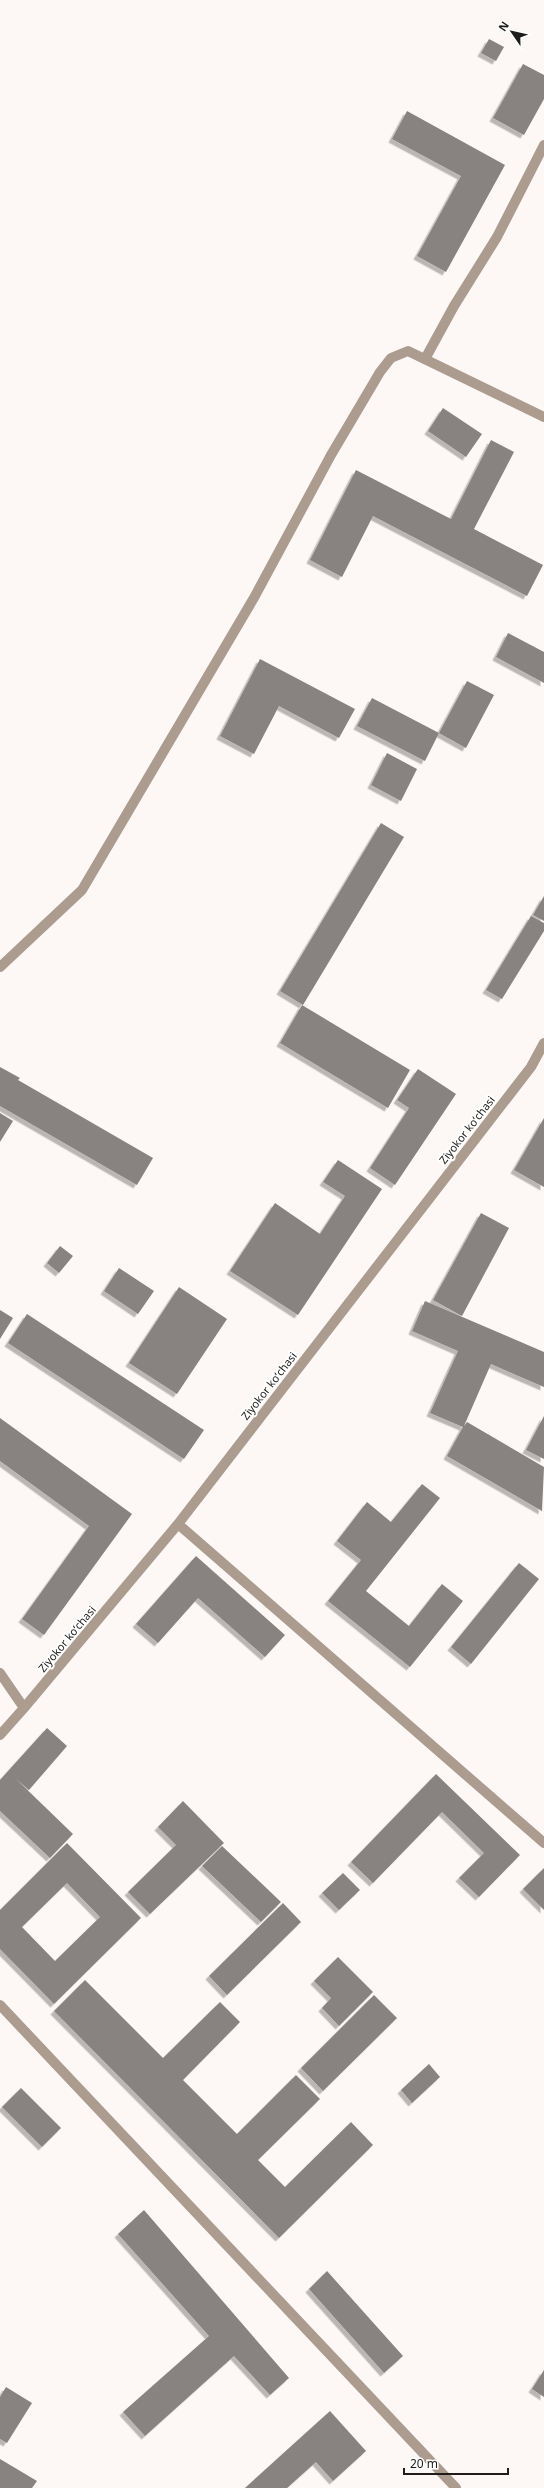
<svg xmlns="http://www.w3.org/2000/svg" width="544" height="2488" font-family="'Noto Sans',sans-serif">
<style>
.building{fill:#888380;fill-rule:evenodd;filter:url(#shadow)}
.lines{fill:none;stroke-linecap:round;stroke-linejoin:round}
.lane{stroke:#ac9b8f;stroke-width:10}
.street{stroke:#ac9b8f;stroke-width:10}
.labels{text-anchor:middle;stroke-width:4;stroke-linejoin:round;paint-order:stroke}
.street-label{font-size:11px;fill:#1f1d1c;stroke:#fff}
</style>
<defs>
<filter id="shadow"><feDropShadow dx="-3.5" dy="3.5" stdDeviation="0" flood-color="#0004"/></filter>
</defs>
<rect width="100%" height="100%" fill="#fdf8f5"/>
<path class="building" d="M489 39 504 47 496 61 481 53Z
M523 64 544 75V99L524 135 493 118Z
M407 111 505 165 446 272 417 256 461 176 392 139Z
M443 408 482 434 466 457 428 431Z
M491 440 514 452 474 529 543 565 527 596 373 516 342 577 310 560 356 470 451 519Z
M508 633 544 652V683L496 657Z
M260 659 355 709 339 738 279 706 254 754 220 736Z
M467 681 494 695 466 748 439 733Z
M372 698 439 733 425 761 357 726Z
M387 753 417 769 401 801 371 785Z
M381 823 404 837 303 1005 280 991Z
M544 896V921L533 915Z
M531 916 544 923V931L502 999 486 990Z
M302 1005 410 1070 388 1108 280 1043Z
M0 1067 20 1078 18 1080 153 1158 137 1185 0 1106Z
M418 1069 456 1094 395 1185 370 1168 409 1108 397 1100Z
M0 1113 13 1121 0 1142Z
M544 1118V1187L514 1170Z
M338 1160 382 1189 298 1315 230 1271 275 1203 320 1234 345 1196 323 1182Z
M481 1213 509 1228 462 1316 433 1300Z
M60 1246 73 1256 59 1273 47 1263Z
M119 1268 154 1291 138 1314 104 1291Z
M179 1287 227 1319 177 1394 129 1363Z
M425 1301 544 1352V1387L491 1364 464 1426 467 1422 544 1467 542 1511 447 1456 463 1427 430 1413 458 1351 412 1331Z
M0 1310 13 1318 0 1339Z
M27 1314 204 1430 184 1459 8 1343Z
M544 1416V1459L526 1450Z
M0 1418 132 1514 44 1635 22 1619 89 1526 0 1461Z
M422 1484 440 1498 366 1591 409 1626 442 1584 463 1601 410 1667 328 1601 361 1560 337 1541 367 1502 391 1522Z
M196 1556 285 1635 265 1657 198 1598 158 1643 136 1624Z
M519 1563 539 1579 471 1664 451 1647Z
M47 1728 67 1746 29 1790 15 1778 73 1834 50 1858 0 1811V1780Z
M436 1774 520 1855 479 1897 459 1878 484 1853 442 1812 373 1883 351 1862Z
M183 1801 224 1843 150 1914 128 1892 176 1845 158 1827Z
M67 1843 141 1918 54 2004 0 1949V1910ZM67 1883 100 1917 55 1961 22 1927Z
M222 1846 281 1902 261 1922 202 1866Z
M544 1868V1910L523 1889Z
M343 1873 360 1890 339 1910 322 1893Z
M283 1903 301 1922 227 1995 209 1976Z
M338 1957 373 1992 339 2026 322 2008 331 1998 314 1981Z
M85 1980 163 2058 220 2002 240 2022 183 2080 237 2134 296 2075 320 2099 258 2160 285 2187 351 2122 373 2145 279 2238 54 2011Z
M374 1995 397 2018 323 2091 301 2068Z
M429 2064 440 2077 412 2103 401 2090Z
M21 2088 61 2128 42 2147 2 2107Z
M144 2210 289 2378 270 2395 234 2356 145 2436 123 2412 209 2336 118 2234Z
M327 2271 403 2356 384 2373 309 2289Z
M544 2370V2397L532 2389Z
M6 2387 32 2403 7 2443 0 2439V2397Z
M330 2411 366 2451 333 2481 316 2462 287 2488H245Z
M0 2459 37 2481 32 2488H0Z"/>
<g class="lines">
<path class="lane" d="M425 359 454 306 497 237 544 145"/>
<path class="street" d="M0 967 82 890 255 596 331 455 380 372 391 358 408 351 544 417
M178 1524 544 1843
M0 1673 24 1708
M0 1735 24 1708 178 1524 531 1067 544 1043
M0 2005 456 2488"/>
</g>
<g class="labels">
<g class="street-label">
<text transform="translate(467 1130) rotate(-52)" y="4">Ziyokor koʻchasi</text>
<text transform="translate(269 1386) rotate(-52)" y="4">Ziyokor koʻchasi</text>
<text transform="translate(67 1639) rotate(-50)" y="4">Ziyokor koʻchasi</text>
</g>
</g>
<g transform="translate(512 32) rotate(304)" stroke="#ffffff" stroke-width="3" paint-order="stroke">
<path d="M0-3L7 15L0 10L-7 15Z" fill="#1f1d1c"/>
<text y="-6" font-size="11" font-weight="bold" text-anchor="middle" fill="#1f1d1c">N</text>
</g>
<path d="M404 2468v6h104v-6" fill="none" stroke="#1f1d1c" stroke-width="2"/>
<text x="410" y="2468" font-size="12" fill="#1f1d1c" stroke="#ffffff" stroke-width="3" paint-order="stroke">20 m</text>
</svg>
